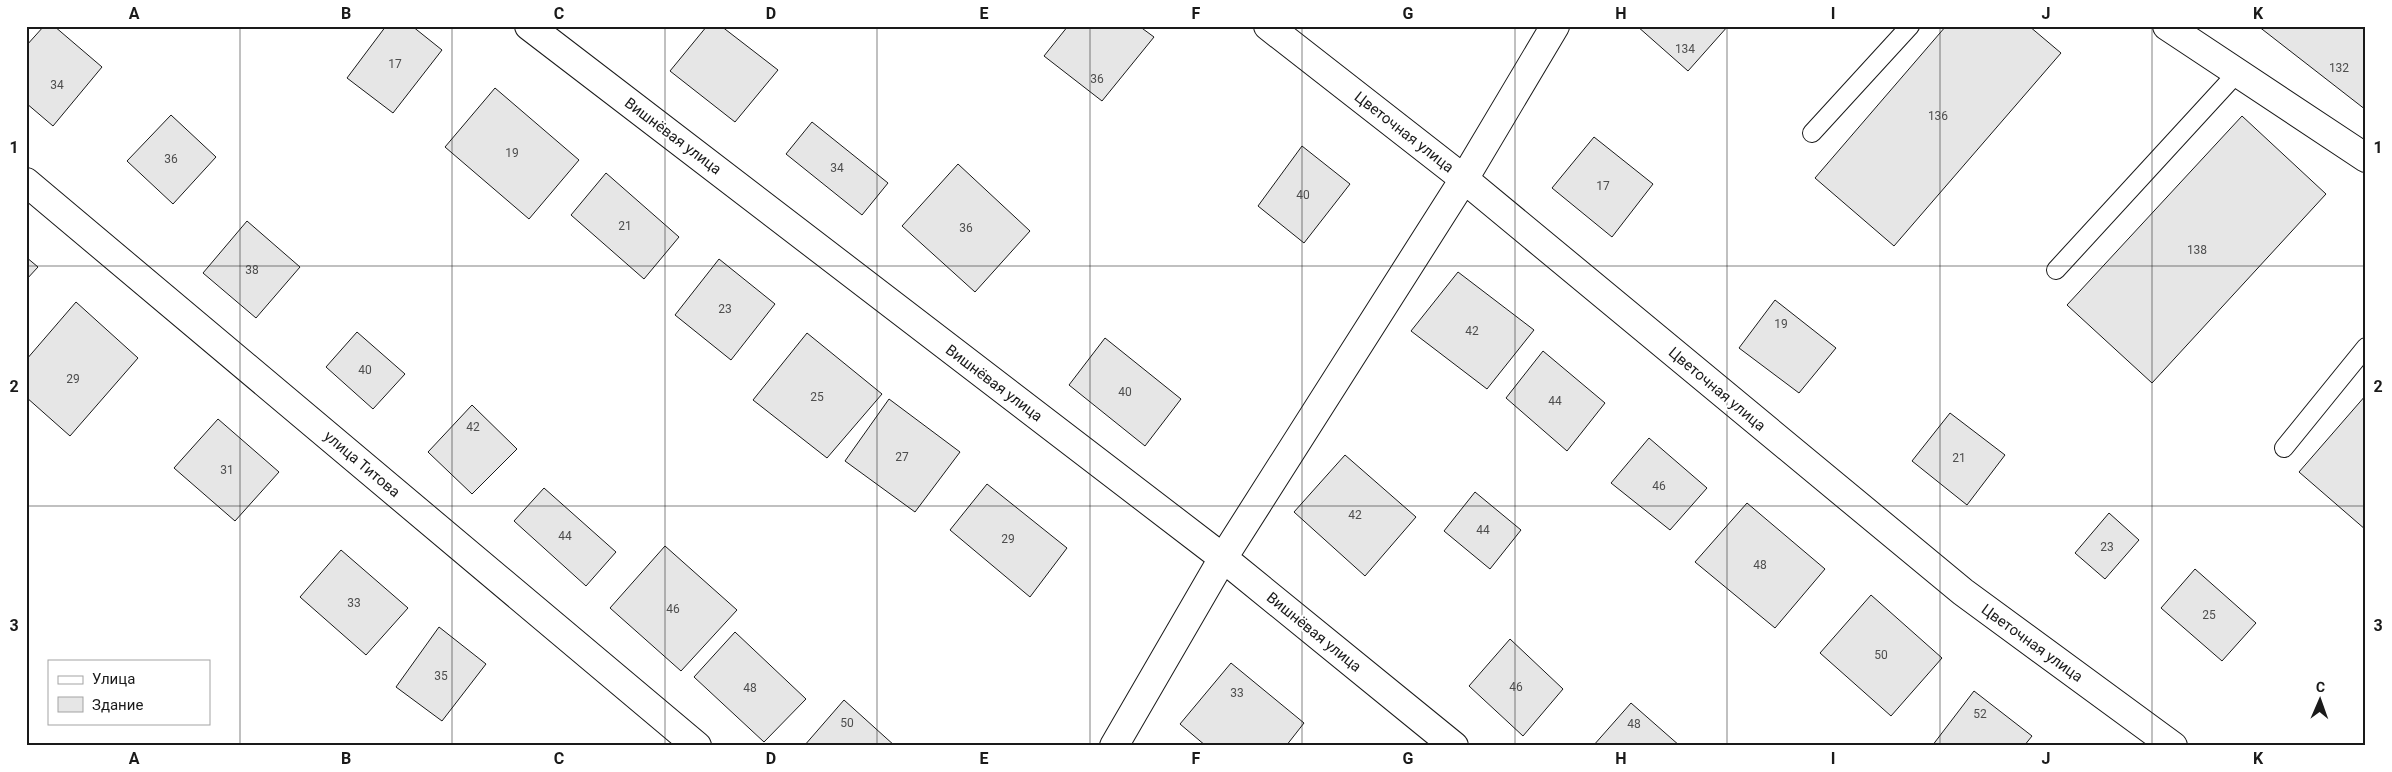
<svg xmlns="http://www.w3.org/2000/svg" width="2392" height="772" font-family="Roboto,sans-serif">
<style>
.building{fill:#e6e6e6;stroke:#1a1a1a}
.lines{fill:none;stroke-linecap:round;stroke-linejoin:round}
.service-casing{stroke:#1a1a1a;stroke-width:20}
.minor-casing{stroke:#1a1a1a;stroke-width:30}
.service{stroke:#fff;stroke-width:18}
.minor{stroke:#fff;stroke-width:28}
.grid{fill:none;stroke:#1a1a1a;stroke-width:1;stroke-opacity:0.55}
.labels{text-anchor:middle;stroke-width:4;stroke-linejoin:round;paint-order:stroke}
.number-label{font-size:12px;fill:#4d4d4d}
.street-label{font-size:15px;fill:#1a1a1a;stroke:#fff}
.neatline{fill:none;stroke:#1a1a1a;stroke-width:2}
.grid-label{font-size:16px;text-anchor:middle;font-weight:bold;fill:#1a1a1a}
</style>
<rect width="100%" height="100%" fill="#fff"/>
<path class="building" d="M44 26H54L102 67 53 126 26 103V46Z
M386 26H412L442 50 393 113 347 78Z
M707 26H721L778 70 735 122 670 71Z
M1068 26H1139L1154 37 1102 101 1044 56Z
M1637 26H1728L1688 71Z
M1946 26H2029L2061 53 1894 246 1815 178Z
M2258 26H2366V110Z
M495 88 579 160 529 219 445 147Z
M171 115 216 157 173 204 127 161Z
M2242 116 2326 194 2152 383 2067 305Z
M812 122 888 183 862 215 786 154Z
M1594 137 1653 184 1612 237 1552 188Z
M1302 146 1350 184 1304 243 1258 206Z
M958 164 1030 231 975 292 902 226Z
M606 173 679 237 644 279 571 215Z
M247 221 300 267 256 318 203 273Z
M26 257 38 267 26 280Z
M719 259 775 304 731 360 675 315Z
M1458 272 1534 330 1487 389 1411 331Z
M1775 300 1836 348 1799 393 1739 348Z
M76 302 138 358 70 436 26 397V360Z
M357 332 405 374 373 409 326 367Z
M807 333 882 394 827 458 753 400Z
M1105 338 1181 399 1145 446 1069 385Z
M1543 351 1605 403 1567 451 1506 398Z
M2366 395V530L2299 472Z
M889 399 960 452 915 512 845 461Z
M472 405 517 449 472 494 428 452Z
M1950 413 2005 455 1967 505 1912 461Z
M218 419 279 472 235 521 174 468Z
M1649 438 1707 488 1670 530 1611 483Z
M1345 455 1416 517 1365 576 1294 512Z
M987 484 1067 548 1030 597 950 530Z
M544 488 616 552 586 586 514 521Z
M1475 492 1521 530 1490 569 1444 531Z
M1747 503 1825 569 1775 628 1695 562Z
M2109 513 2139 540 2105 579 2075 553Z
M665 546 737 610 681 671 610 608Z
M341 550 408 608 366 655 300 597Z
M2195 569 2256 623 2222 661 2161 608Z
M1871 595 1942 658 1891 716 1820 653Z
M439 627 486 664 442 721 396 687Z
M735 632 806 699 764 742 694 677Z
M1510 639 1563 689 1523 736 1469 686Z
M1231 663 1304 723 1286 746H1206L1180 724Z
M1974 691 2032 736 2024 746H1932Z
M844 700 895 746H804Z
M1631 703 1680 746H1593Z"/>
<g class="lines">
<g class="service-casing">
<path id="service" d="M1812 133 1910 26
M2056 270 2237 73
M2284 448 2366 347"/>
</g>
<g class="minor-casing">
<path id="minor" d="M529 26 1223 558 1454 746
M1268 26 1464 179 1963 592 2173 746
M2167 26 2366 158
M26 182 697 746
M1114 746 1223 558 1464 179 1555 26"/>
</g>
<use href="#service" class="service"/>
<use href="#minor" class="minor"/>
</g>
<path class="grid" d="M240 26V746M452 26V746M665 26V746M877 26V746M1090 26V746M1302 26V746M1515 26V746M1727 26V746M1940 26V746M2152 26V746M26 266H2366M26 506H2366"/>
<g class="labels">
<g class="number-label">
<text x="1685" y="53">134</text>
<text x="395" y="68">17</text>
<text x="2339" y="72">132</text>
<text x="1097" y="83">36</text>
<text x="57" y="89">34</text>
<text x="1938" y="120">136</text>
<text x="512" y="157">19</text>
<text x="171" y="163">36</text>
<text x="837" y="172">34</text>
<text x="1603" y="190">17</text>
<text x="1303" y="199">40</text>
<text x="625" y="230">21</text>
<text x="966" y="232">36</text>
<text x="2197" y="254">138</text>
<text x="252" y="274">38</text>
<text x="725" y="313">23</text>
<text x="1781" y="328">19</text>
<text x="1472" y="335">42</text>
<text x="365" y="374">40</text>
<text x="73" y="383">29</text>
<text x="1125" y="396">40</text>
<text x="817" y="401">25</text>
<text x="1555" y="405">44</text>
<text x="473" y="431">42</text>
<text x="902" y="461">27</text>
<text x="1959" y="462">21</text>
<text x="227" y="474">31</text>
<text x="1659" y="490">46</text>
<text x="1355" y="519">42</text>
<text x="1483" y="534">44</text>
<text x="565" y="540">44</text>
<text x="1008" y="543">29</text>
<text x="2107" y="551">23</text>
<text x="1760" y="569">48</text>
<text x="354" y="607">33</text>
<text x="673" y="613">46</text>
<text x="2209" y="619">25</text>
<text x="1881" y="659">50</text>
<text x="441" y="680">35</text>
<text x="1516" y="691">46</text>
<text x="750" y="692">48</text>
<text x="1237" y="697">33</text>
<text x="1980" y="718">52</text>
<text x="847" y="727">50</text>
<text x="1634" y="728">48</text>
</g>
<g class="street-label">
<text transform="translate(1404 132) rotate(38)" y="5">Цветочная улица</text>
<text transform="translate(673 136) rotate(37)" y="5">Вишнёвая улица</text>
<text transform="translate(994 383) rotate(37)" y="5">Вишнёвая улица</text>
<text transform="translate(1717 389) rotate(40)" y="5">Цветочная улица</text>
<text transform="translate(362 464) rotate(40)" y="5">улица Титова</text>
<text transform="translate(1314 632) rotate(39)" y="5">Вишнёвая улица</text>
<text transform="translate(2032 643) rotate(36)" y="5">Цветочная улица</text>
</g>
</g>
<rect width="2392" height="772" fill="none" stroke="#ffffff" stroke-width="55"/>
<rect x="48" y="660" width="162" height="65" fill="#ffffff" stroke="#a3a3a3"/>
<rect x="58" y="676" width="25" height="8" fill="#ffffff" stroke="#a3a3a3"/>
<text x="92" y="684" font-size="15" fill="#1a1a1a">Улица</text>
<rect x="58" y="697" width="25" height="15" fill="#e6e6e6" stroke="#a3a3a3"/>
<text x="92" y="710" font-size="15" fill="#1a1a1a">Здание</text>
<g transform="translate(2320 700) rotate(2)" stroke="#ffffff" stroke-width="4" paint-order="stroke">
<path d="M0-4L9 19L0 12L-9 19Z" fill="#1a1a1a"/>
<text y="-8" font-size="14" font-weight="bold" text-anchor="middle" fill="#1a1a1a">С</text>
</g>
<rect x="28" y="28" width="2336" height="716" class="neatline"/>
<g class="grid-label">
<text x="134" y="19">A</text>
<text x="346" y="19">B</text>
<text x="559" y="19">C</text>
<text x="771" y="19">D</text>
<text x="984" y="19">E</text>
<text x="1196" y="19">F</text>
<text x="1408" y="19">G</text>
<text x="1621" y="19">H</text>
<text x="1833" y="19">I</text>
<text x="2046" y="19">J</text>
<text x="2258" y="19">K</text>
<text x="14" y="153">1</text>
<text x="2378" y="153">1</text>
<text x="14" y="392">2</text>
<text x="2378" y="392">2</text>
<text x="14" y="631">3</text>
<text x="2378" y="631">3</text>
<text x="134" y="764">A</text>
<text x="346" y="764">B</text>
<text x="559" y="764">C</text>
<text x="771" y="764">D</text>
<text x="984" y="764">E</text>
<text x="1196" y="764">F</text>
<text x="1408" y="764">G</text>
<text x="1621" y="764">H</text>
<text x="1833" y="764">I</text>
<text x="2046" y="764">J</text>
<text x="2258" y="764">K</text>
</g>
</svg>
